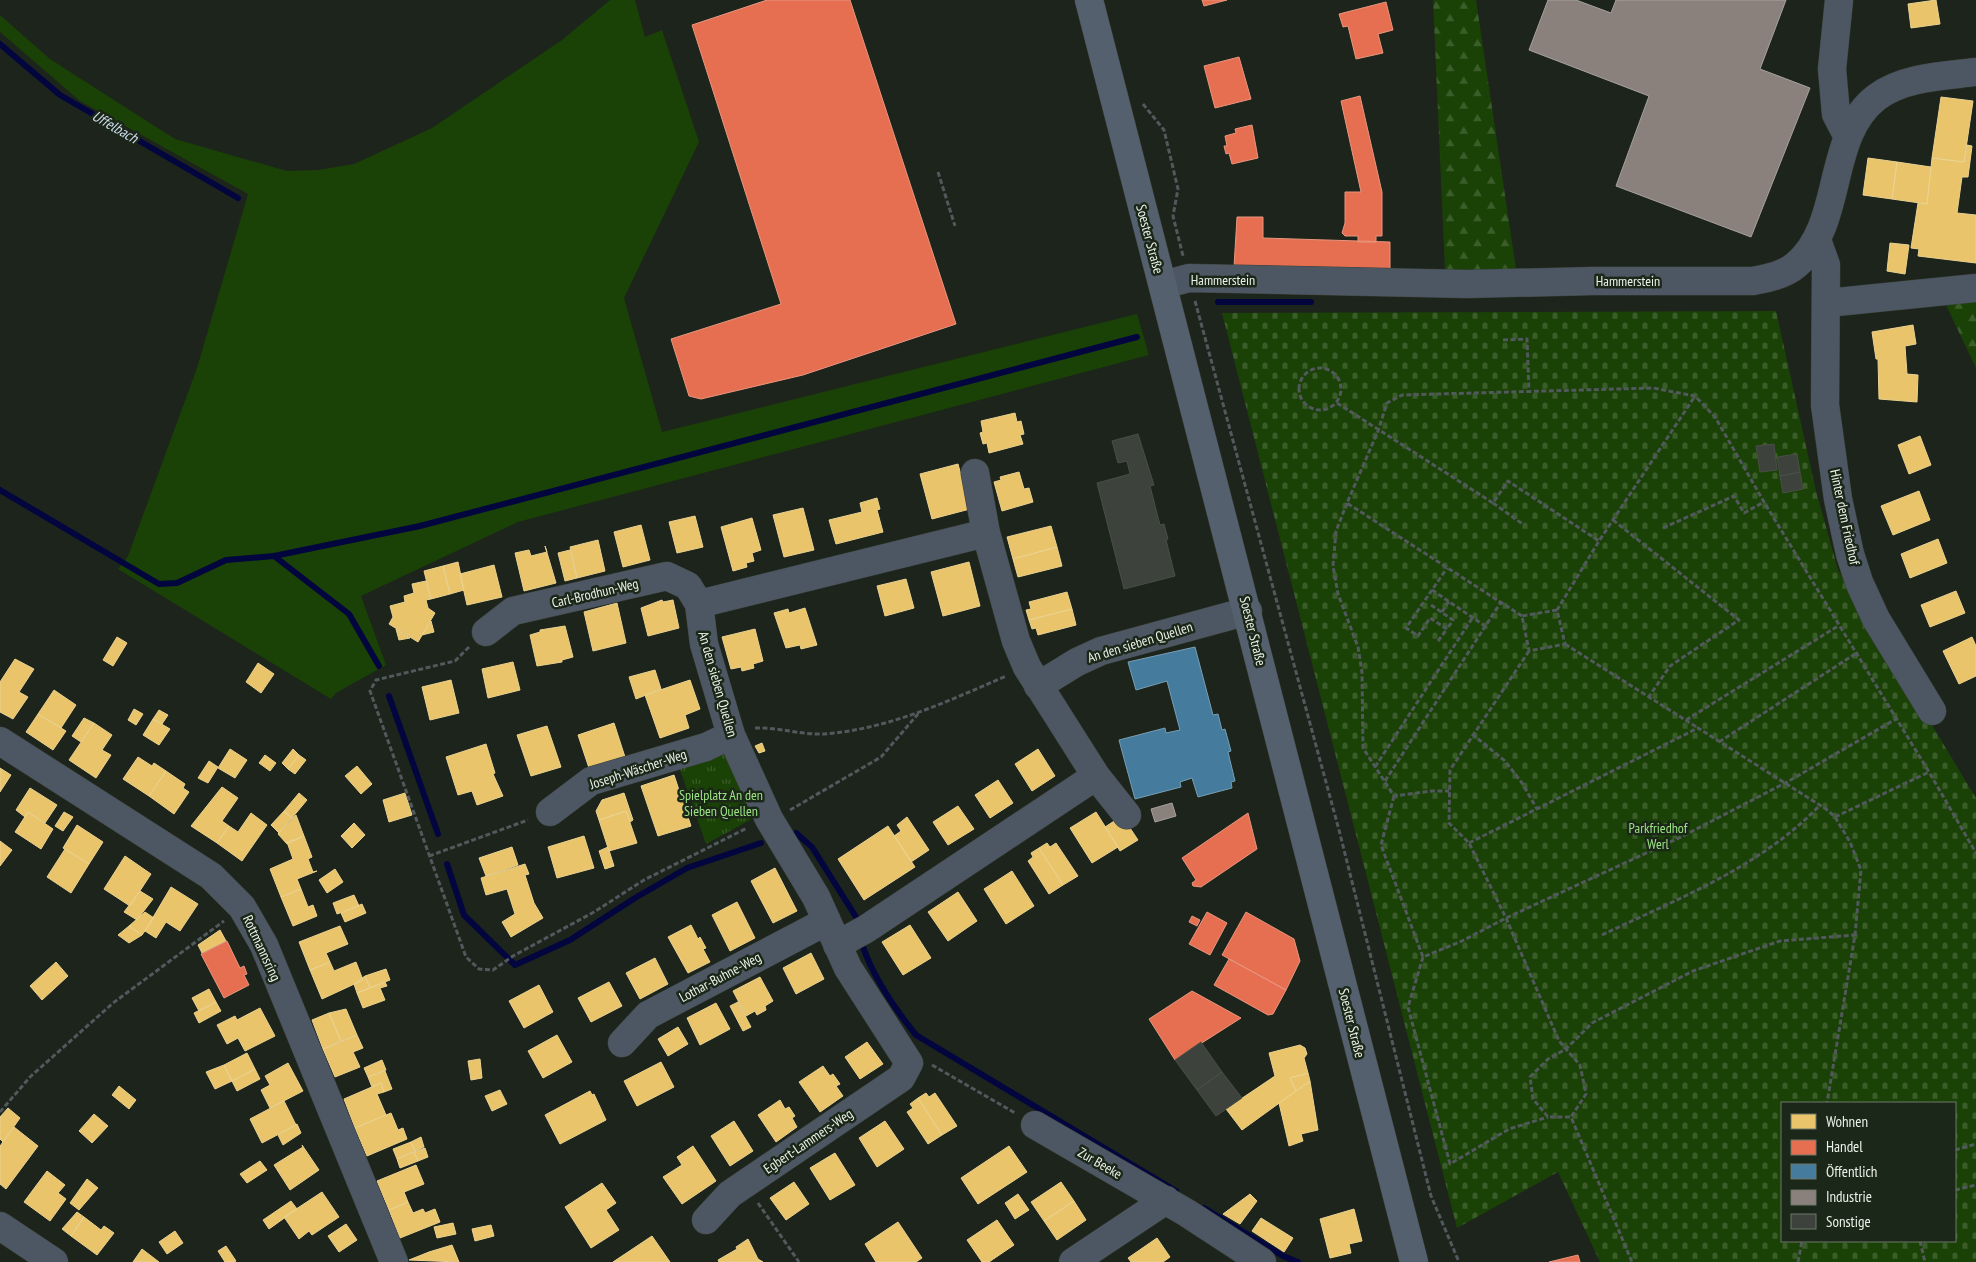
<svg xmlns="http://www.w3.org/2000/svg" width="1976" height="1262" font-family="'PT Sans Narrow',sans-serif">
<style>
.grass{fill:#1a4106}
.forest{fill:url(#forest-firs)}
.cemetery{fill:url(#cemetery-stones);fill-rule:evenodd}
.park{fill:url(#park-tufts)}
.homes{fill:#e9c46a;stroke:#ead290}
.shops{fill:#e76f51;stroke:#e8967e}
.public{fill:#457b9d;stroke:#779fb4}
.industry{fill:#8a817c;stroke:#a7a39c}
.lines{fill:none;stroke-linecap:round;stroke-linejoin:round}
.stream{stroke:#03053f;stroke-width:6}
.building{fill:#3d423c;stroke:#494f47}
.minor-casing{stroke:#3b4039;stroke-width:29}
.major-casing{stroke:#3b4039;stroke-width:29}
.path{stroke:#51595d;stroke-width:3;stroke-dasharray:5 2.5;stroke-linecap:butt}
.minor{stroke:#4d5763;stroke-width:28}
.major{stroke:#54606e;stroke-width:28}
.labels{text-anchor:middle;stroke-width:5;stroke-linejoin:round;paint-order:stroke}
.street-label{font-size:14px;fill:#ebf2e8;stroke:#1b2718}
.park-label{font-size:14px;fill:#9de584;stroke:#1b2718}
.water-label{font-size:15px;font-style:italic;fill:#d2def2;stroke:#1b2718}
</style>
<defs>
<pattern id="forest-firs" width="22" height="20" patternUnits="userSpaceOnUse" patternTransform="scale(1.25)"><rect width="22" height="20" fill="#1a4106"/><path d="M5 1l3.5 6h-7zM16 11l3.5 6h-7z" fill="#3b5d2a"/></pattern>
<pattern id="cemetery-stones" width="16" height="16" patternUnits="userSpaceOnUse" patternTransform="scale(1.25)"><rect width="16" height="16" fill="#1a4106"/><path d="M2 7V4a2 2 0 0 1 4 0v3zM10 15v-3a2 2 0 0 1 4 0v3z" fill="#3b5d2a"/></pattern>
<pattern id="park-tufts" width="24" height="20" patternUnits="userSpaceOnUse" patternTransform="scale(1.25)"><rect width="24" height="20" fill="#1a4106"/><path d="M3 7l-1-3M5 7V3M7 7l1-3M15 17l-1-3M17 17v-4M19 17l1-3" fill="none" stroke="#3b5d2a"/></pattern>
</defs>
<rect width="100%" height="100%" fill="#1d241c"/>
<path class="grass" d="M610 0H635L645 37 662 30 699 142 624 298 662 432 1137 314 1149 355 518 522 361 596 386 665 336 693 331 699 118 569 128 556 197 368 248 194 80 101 0 32V15L50 59 175 139 287 171 318 170 354 164 432 128 562 40Z"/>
<path class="forest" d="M1433 0H1476L1516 269 1445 271Z
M1976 298V368L1945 303Z"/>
<path class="cemetery" d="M1776 311 1816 491 1838 570 1976 798V1262H1600L1558 1172 1457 1228 1222 313ZM1782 1103H1955V1241H1782Z"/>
<path class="park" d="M716 752 725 754 756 812 750 820 706 844 678 764Z"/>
<path class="homes" d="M1936 0 1940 24 1911 28 1908 4Z
M1941 97 1973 101 1964 162 1932 158Z
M1967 145 1972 146 1968 177H1962L1957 213 1976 215V263L1918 256 1919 249 1911 248 1918 203 1927 204 1932 158 1964 162Z
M1868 158 1897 162 1892 199 1863 195Z
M1897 162 1931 167 1927 204 1892 199Z
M1890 243 1909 245 1905 274 1887 271Z
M1913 325 1916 344 1905 346 1907 374 1918 375 1917 402 1879 399 1878 359H1876L1872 332Z
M1015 413 1017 422 1021 421 1024 434 1020 435 1023 444 989 453 987 443 983 444 980 433 983 432 981 421Z
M1920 436 1931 465 1909 474 1898 445Z
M958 464 970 509 932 519 920 474Z
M1019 472 1024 489 1029 488 1033 502 1002 511 994 482 1001 480 1000 477Z
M1919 491 1930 520 1893 535 1881 506Z
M877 498 880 509 877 510 883 532 836 544 829 520 862 512 860 503Z
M803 508 814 550 784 557 773 515Z
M695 516 703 547 677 553 669 522Z
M752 518 761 550 752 553 754 561 746 563 747 567 733 571 721 527Z
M641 525 650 560 623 567 614 532Z
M1051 526 1057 547 1013 559 1007 537Z
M1938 539 1947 563 1910 578 1901 554Z
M598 540 605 571 577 578 570 547Z
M545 546 556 583 524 591 515 553 529 550 531 556 547 552Z
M1057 547 1062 566 1018 577 1013 559Z
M570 550 577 578 565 581 558 553Z
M458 562 464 590 450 594 443 566Z
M969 562 980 606 943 616 931 572Z
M494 565 502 597 467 605 460 574Z
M443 566 450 594 431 599 424 571Z
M906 579 914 608 885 616 877 586Z
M426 581 431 599 426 600 428 608 435 613 418 642 389 624 393 617 390 606 405 602 404 596 414 593 412 584Z
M1956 591 1965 613 1930 627 1921 605Z
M1067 592 1072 609 1029 620 1026 610 1031 609 1029 602Z
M662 600 663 602 673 600 679 628 648 636 641 608Z
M617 603 626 643 593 651 584 612Z
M805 608 817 645 801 649 800 645 786 648 774 613 788 609 789 613Z
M1072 609 1076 625 1038 635 1036 628 1032 629 1029 620Z
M431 621 434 632 422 635Z
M565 626 573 657 562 660V662L537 666 530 635 540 632V630Z
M396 629 410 638 399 640Z
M755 629 763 661 753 664 754 668 742 671 741 667 731 669 722 637Z
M117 637 127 643 113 666 103 660Z
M1972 637 1976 646V676L1959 684 1943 651Z
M15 659 34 669 19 692 28 697 13 719 0 712V682Z
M513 662 520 690 488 698 482 669Z
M258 663 274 674 261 693 246 682Z
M655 670 661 689 636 699 629 677Z
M451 680 459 713 430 720 422 687Z
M690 680 700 709 685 715 689 728 660 738 645 695Z
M54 690 76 705 61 728 38 714Z
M134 709 143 714 136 725 128 720Z
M159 710 168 715 162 724 153 719Z
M38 714 66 731 53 750 26 732Z
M84 718 94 723 81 742 72 736Z
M153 719 170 729 159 745 143 735Z
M94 723 112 735 102 750 111 755 96 778 69 760Z
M614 723 625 757 589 768 578 735Z
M547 726 561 767 531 776 517 735Z
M762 743 765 751 759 753 755 746Z
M486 744 495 773 493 774 503 796 477 805 472 791 458 795 446 757Z
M230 749 247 760 235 778 218 768Z
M293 749 299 755 288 769 282 763Z
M1038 749 1055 776 1032 791 1015 764Z
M265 755 276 763 270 771 259 763Z
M299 755 306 760 295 774 288 769Z
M138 757 152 766 154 763 166 771 149 796 123 779Z
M209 761 218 767 208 783 198 778Z
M357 766 372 784 361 794 345 776Z
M0 768 11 775 0 792Z
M166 771 185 784 183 788 189 792 174 814 149 796Z
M674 775 691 826 658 836 641 786Z
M998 780 1013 803 990 818 975 795Z
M222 787 238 798 222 821 229 826 217 843 191 826Z
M30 788 57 805 45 823 28 812 25 817 16 810Z
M299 793 307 800 292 818 284 811Z
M405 793 412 815 389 822 383 800Z
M624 793 633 820 630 822 626 811 599 820 596 811 602 800Z
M958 806 974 829 948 845 933 822Z
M284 811 292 818 279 833 271 825Z
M626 811 637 843 609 851 599 820Z
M28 812 53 829 41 849 15 832Z
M64 812 73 817 63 831 55 826Z
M1096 812 1118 847 1092 863 1070 828Z
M251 813 267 825 242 861 217 843 229 826 238 832Z
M296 815 304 836 287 844 278 834Z
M1122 816 1138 840 1120 851 1105 827Z
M907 817 929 850 911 862 894 836 901 831 897 825Z
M354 823 365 835 352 848 341 836Z
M77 825 103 842 89 864 63 848Z
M888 826 915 867 864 900 838 859Z
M304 836 312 857 308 859 313 872 317 871 297 879 301 889 281 897 270 869 293 859 287 842Z
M584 836 594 868 557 878 548 847Z
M0 841 12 850 0 866Z
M1047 843 1050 847 1056 843 1078 876 1063 885 1039 848Z
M512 847 518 865 486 876 479 858Z
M608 847 614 866 605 869 599 851Z
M1039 848 1063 885 1049 894 1028 861 1033 857 1031 853Z
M65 849 89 864 71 893 47 877Z
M125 856 151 874 130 906 104 889Z
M525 864 529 874 525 875 534 903 543 918 511 937 502 922 515 914 507 889 486 895 481 878Z
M775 868 797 911 773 923 751 881Z
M335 869 343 882 327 893 319 880Z
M1012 871 1034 906 1006 924 984 889Z
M171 887 198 904 180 931 166 922 156 938 145 931Z
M301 889 308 907 313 905 317 916 293 926 281 897Z
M140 891 153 899 137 920 124 912Z
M958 892 977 921 948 941 928 912Z
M354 895 359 906 337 914 333 903Z
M737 902 755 938 730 951 712 915Z
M362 904 366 913 345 922 341 913Z
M145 912 154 918 142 935 129 926Z
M691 925 698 939 700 937 706 948 703 949 710 962 688 973 668 937Z
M910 925 931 958 903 975 882 942Z
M129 926 142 935 129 943 118 935Z
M340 926 348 944 326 953 330 962 310 970 299 942Z
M220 930 226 941 202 953 198 945Z
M811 953 824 979 796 994 783 968Z
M655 958 668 984 640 999 626 973Z
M56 962 68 976 42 1000 30 986Z
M330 962 334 971 356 962 363 980 322 999 310 970Z
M386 969 390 980 357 993 370 988 365 976Z
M365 976 370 988 357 993 354 984Z
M760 977 773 1001 765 1006 766 1010 757 1015 755 1011 746 1016 733 991Z
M385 982 387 986 380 988 385 1000 363 1008 357 993Z
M609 982 622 1006 591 1022 578 998Z
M539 985 553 1012 524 1028 509 1001Z
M209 989 216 1002 199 1011 192 998Z
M216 1002 221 1011 199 1023 194 1013Z
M738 1002 751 1027 743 1031 730 1006Z
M716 1003 730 1029 700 1045 687 1018Z
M260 1008 275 1036 245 1051 238 1038 227 1044 217 1025 235 1016 237 1020Z
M346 1009 357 1035 341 1041 329 1013Z
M329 1013 341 1041 323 1049 312 1020Z
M678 1027 688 1044 668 1056 658 1039Z
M357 1035 363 1048 353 1052 360 1067 335 1077 323 1049Z
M557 1035 572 1062 543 1078 528 1051Z
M867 1042 883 1064 860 1079 845 1057Z
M1300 1045 1305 1048 1307 1054 1304 1058 1308 1073 1290 1078 1296 1091 1242 1130 1226 1109 1275 1076 1269 1053Z
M247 1053 255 1069 232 1081 224 1065Z
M480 1059 482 1078 471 1080 468 1061Z
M382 1060 386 1070 368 1077 364 1068Z
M661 1062 674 1087 637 1106 624 1081Z
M288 1063 303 1091 270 1108 261 1090 270 1085 265 1076Z
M224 1065 232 1081 215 1089 206 1072Z
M823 1066 830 1076 833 1074 840 1084 836 1086 843 1096 820 1112 799 1082Z
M255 1069 260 1079 237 1091 232 1081Z
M385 1071 392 1089 384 1092 381 1083 372 1087 368 1077Z
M1308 1073 1310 1081 1296 1091 1290 1078Z
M1310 1081 1318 1130 1301 1134 1303 1141 1289 1146 1279 1103Z
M381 1083 384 1092 377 1094 386 1115 355 1128 344 1099Z
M119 1086 136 1100 129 1109 112 1095Z
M500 1090 507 1104 492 1111 485 1096Z
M590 1091 592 1095 594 1094 606 1120 560 1144 545 1115Z
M926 1093 929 1097 935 1093 957 1126 942 1135 918 1098Z
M918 1098 942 1135 928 1144 907 1112 913 1108 910 1104Z
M780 1100 785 1109 789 1107 795 1116 792 1118 797 1127 776 1142 758 1115Z
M284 1101 296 1125 262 1143 250 1119Z
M8 1108 20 1118 3 1142 0 1139V1117Z
M391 1113 398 1130 403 1128 407 1139 367 1156 355 1128Z
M94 1114 108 1126 92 1143 79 1131Z
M734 1121 753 1151 730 1166 711 1136Z
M885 1121 904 1149 877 1167 859 1138Z
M297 1124 301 1133 283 1145 278 1135Z
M14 1127 38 1146 6 1189 0 1184V1146Z
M421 1137 424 1147 415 1151 411 1142Z
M411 1142 415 1151 397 1159 393 1149Z
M302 1145 319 1170 290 1190 274 1165 303 1147Z
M693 1146 716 1181 682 1204 663 1177 682 1165 677 1157Z
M1009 1146 1027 1172 978 1204 961 1178Z
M425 1148 428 1157 418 1161 414 1152Z
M414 1152 418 1161 400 1168 397 1159Z
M835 1153 855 1185 830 1200 810 1168Z
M260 1161 267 1170 247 1183 240 1174Z
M416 1165 424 1184 404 1192 408 1202 389 1210 377 1181Z
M47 1171 65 1185 58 1193 66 1199 50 1221 24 1202Z
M87 1179 98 1188 79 1210 70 1203Z
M794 1182 809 1204 786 1220 770 1198Z
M1061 1182 1074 1201 1044 1221 1031 1202Z
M602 1183 616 1203 606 1210 619 1230 591 1248 565 1207Z
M322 1192 339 1217 312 1235 309 1231 299 1239 284 1217Z
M1018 1194 1029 1210 1015 1219 1005 1203Z
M1250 1194 1257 1201 1240 1224 1223 1214Z
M291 1201 297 1209 269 1229 263 1220Z
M1074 1201 1086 1220 1057 1240 1044 1221Z
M408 1202 413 1213 423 1209 425 1213 435 1209 440 1222 400 1238 389 1210Z
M1354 1209 1362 1241 1349 1244 1351 1253 1330 1258 1320 1219Z
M77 1212 84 1217 71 1236 62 1229Z
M84 1217 101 1230 104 1226 114 1233 97 1255 71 1236Z
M1261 1218 1293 1238 1284 1252 1252 1231Z
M997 1220 1014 1245 989 1262H982L967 1240Z
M898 1222 922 1258 916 1262H876L865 1244Z
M453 1223 456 1234 437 1238 434 1227Z
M346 1224 357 1240 339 1252 328 1236Z
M491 1225 494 1236 475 1241 472 1229Z
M175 1231 183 1243 167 1254 159 1242Z
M652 1236 670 1262H613Z
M1157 1238 1170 1257 1163 1262H1131L1128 1258Z
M748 1239 758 1259 763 1262H719L718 1260 737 1249 736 1247Z
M452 1245 459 1262 409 1260 429 1252Z
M226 1246 236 1261 234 1262H225L218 1251Z
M142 1249 159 1262H133Z"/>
<path class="shops" d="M850 0 956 324 803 375 701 399 689 396 671 339 781 304 692 25 767 0Z
M1202 0H1227L1204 6Z
M1386 2 1393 30 1378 34 1383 53 1356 59 1348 26 1343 27 1339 14Z
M1239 57 1251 99 1215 108 1204 66Z
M1360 96 1382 192V236H1376V242H1358V236H1345L1342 233 1345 223V192H1361L1341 101Z
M1252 125 1258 158 1232 164 1229 153 1226 154 1224 146H1227L1225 136 1236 133 1235 129Z
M1237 217H1263V238L1390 242V269L1234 267Z
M1248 813 1257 849 1201 887 1193 886 1192 883 1196 880 1182 858Z
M1207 912 1227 923 1210 955 1189 944Z
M1246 912 1294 939 1300 961 1286 990 1222 955Z
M1192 916 1200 920 1197 926 1189 922Z
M227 941 240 968 244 966 247 974 244 975 249 985 224 998 201 954Z
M1229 959 1286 990 1273 1014 1268 1015 1214 985Z
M1192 991 1241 1018 1175 1060 1149 1019Z
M1578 1255 1580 1262H1549Z"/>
<path class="public" d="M1195 647 1213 715 1218 714 1222 730 1225 729 1231 751 1228 752 1235 781 1231 782 1232 788 1198 797 1192 778 1180 782 1181 787 1135 799 1119 740 1165 728 1166 733 1180 730 1167 681 1136 690 1128 662Z"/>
<path class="industry" d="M1548 0H1576L1611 13 1616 0H1786L1760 69 1810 88 1751 237 1616 186 1649 96 1529 50Z
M1172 803 1176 816 1155 822 1151 809Z"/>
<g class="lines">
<path class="stream" d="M0 44 60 95 238 198
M1218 302H1311
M0 490 159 584 177 583 226 560 274 556 420 526 1137 337
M274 556 349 614 379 666
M389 696 438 834
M796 833 812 847 856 917
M447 864 464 915 515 965 570 940 635 898 687 868 761 843
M863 947C874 978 895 1009 916 1035L1176 1191
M1204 1208 1283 1256 1298 1262"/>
</g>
<path class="building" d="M1138 434 1154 485 1150 486 1160 525 1164 524 1168 539 1166 540 1175 576 1124 589 1097 483 1130 474 1127 461 1118 463 1112 441Z
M1774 444 1777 470 1760 472 1756 446Z
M1797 454 1800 472 1780 476 1777 457Z
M1800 472 1803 489 1783 493 1780 476Z
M1201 1042 1222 1072 1197 1090 1175 1060Z
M1222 1072 1242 1098 1216 1116 1197 1090Z"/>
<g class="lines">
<g class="minor-casing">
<path id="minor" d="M1839 0 1832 69 1836 114 1848 137
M1817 240 1826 265 1825 405 1838 499 1850 554 1859 582 1876 619 1932 711
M1163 285 1189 278 1467 284 1593 281H1753C1768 278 1784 275 1796 265 1845 224 1825 136 1877 97 1904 77 1944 76 1976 72
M1827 303 1976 288
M975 473 986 533 1016 641 1027 667 1096 776 1127 815
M699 604 986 533
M486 632 513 611 667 576 688 586 699 604 704 644 731 735 769 819 816 897 848 968 909 1063 901 1078 730 1194 706 1220
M1038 686 1077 662 1101 651 1248 611
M0 741 211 876 242 907 264 945 394 1262
M550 812 591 781 706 747 731 735
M837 945 866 929 1096 776
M622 1043 648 1015 827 921
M1035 1125 1187 1213 1262 1262
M0 1226 54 1262
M1073 1262 1166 1200"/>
</g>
<g class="major-casing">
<path id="major" d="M1089 0 1414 1262"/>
</g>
<path class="path" d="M1143 104 1164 130 1178 189 1173 216 1183 256
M938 172 955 226
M1195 301 1339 830 1431 1196 1459 1262
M1503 340 1527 339 1529 391
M1299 389a21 21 0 1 1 42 0a21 21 0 1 1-42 0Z
M1337 403 1493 503 1508 481 1599 541
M1347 503 1336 531 1333 566 1338 594 1358 647 1362 672 1363 748 1394 796 1432 791H1449
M1493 503 1524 525
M1613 520 1739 620 1670 666 1648 698
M1663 528 1734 496 1744 513 1764 502
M1432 590 1485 626
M1431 605 1453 620 1447 629
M1557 610 1522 616 1529 651 1565 644 1557 610 1599 541 1695 396
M1442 612 1449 601
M1522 616 1347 503 1378 431 1387 403 1402 395 1653 388 1695 396 1715 417 1764 502 1929 772 1976 853
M1438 641 1447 629 1430 618 1418 636 1406 628 1447 568
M1565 644 1698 728
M469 647 455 661 376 680 370 691 466 957 479 969 493 970 513 956 594 912 644 880 747 828
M1529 651 1450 770 1449 823 1469 843 1506 918 1559 1041 1580 1065 1586 1094 1571 1117 1632 1262
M1686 720 1838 626
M755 728C778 727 801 735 824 734 889 729 946 702 1006 676
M1472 734 1505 761 1522 783 1537 809
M1719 742 1855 654
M1375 767 1473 617
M1385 781 1501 602
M1394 796 1381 845 1423 957 1462 941 1506 918 1683 836 1787 782 1896 719
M790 810 881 757 918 714
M1835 817 1929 772
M1469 843 1698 728 1826 809 1835 817 1850 842 1861 870 1855 935 1827 1103
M429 856 528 820
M1602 935C1677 899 1761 867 1820 805
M1423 957 1408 1007 1450 1164 1509 1129 1548 1117
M932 1065 1015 1113
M0 1112 30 1077 113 1003 224 921
M1570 1117H1548L1533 1099 1530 1077 1548 1059 1566 1049 1592 1023 1693 971 1780 941 1855 935
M1955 1150 1976 1144
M1955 1190 1976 1185
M758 1203 799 1262
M1920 1241 1925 1262
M1798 1262 1802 1241"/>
<use href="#minor" class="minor"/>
<use href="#major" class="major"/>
</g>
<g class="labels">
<g class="street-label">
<text transform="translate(1150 239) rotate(75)" y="5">Soester Straße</text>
<text x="1223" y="285">Hammerstein</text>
<text x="1628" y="286">Hammerstein</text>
<text transform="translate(1845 517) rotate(78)" y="5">Hinter dem Friedhof</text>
<text transform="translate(595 593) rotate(-13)" y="5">Carl-Brodhun-Weg</text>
<text transform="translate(1253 631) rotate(76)" y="5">Soester Straße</text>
<text transform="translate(1140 642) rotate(-17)" y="5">An den sieben Quellen</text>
<text transform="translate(718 684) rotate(74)" y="5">An den sieben Quellen</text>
<text transform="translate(638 769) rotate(-18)" y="5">Joseph-Wäscher-Weg</text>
<text transform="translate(262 948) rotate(65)" y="5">Rottmannsring</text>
<text transform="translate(720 977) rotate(-28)" y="5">Lothar-Buhne-Weg</text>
<text transform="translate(1352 1023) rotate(76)" y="5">Soester Straße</text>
<text transform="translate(808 1141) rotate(-34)" y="5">Egbert-Lammers-Weg</text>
<text transform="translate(1100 1163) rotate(30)" y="5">Zur Beeke</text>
</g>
<g class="park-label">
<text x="721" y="800">Spielplatz An den<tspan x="721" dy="16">Sieben Quellen</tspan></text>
<text x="1658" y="833">Parkfriedhof<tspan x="1658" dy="16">Werl</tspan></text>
</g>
<g class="water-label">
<text transform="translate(115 127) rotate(30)" y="5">Uffelbach</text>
</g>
</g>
<rect x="1781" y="1102" width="175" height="140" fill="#1b2718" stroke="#6e786b"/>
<rect x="1791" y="1114" width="25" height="15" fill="#e9c46a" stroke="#6e786b"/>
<text x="1826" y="1127" font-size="15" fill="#ebf2e8">Wohnen</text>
<rect x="1791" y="1140" width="25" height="15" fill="#e76f51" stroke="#6e786b"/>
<text x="1826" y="1152" font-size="15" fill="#ebf2e8">Handel</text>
<rect x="1791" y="1164" width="25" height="15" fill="#457b9d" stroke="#6e786b"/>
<text x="1826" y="1177" font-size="15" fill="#ebf2e8">Öffentlich</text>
<rect x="1791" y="1190" width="25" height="15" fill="#8a817c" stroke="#6e786b"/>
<text x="1826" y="1202" font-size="15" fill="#ebf2e8">Industrie</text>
<rect x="1791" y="1214" width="25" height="15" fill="#3d423c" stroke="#6e786b"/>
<text x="1826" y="1227" font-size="15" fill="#ebf2e8">Sonstige</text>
</svg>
